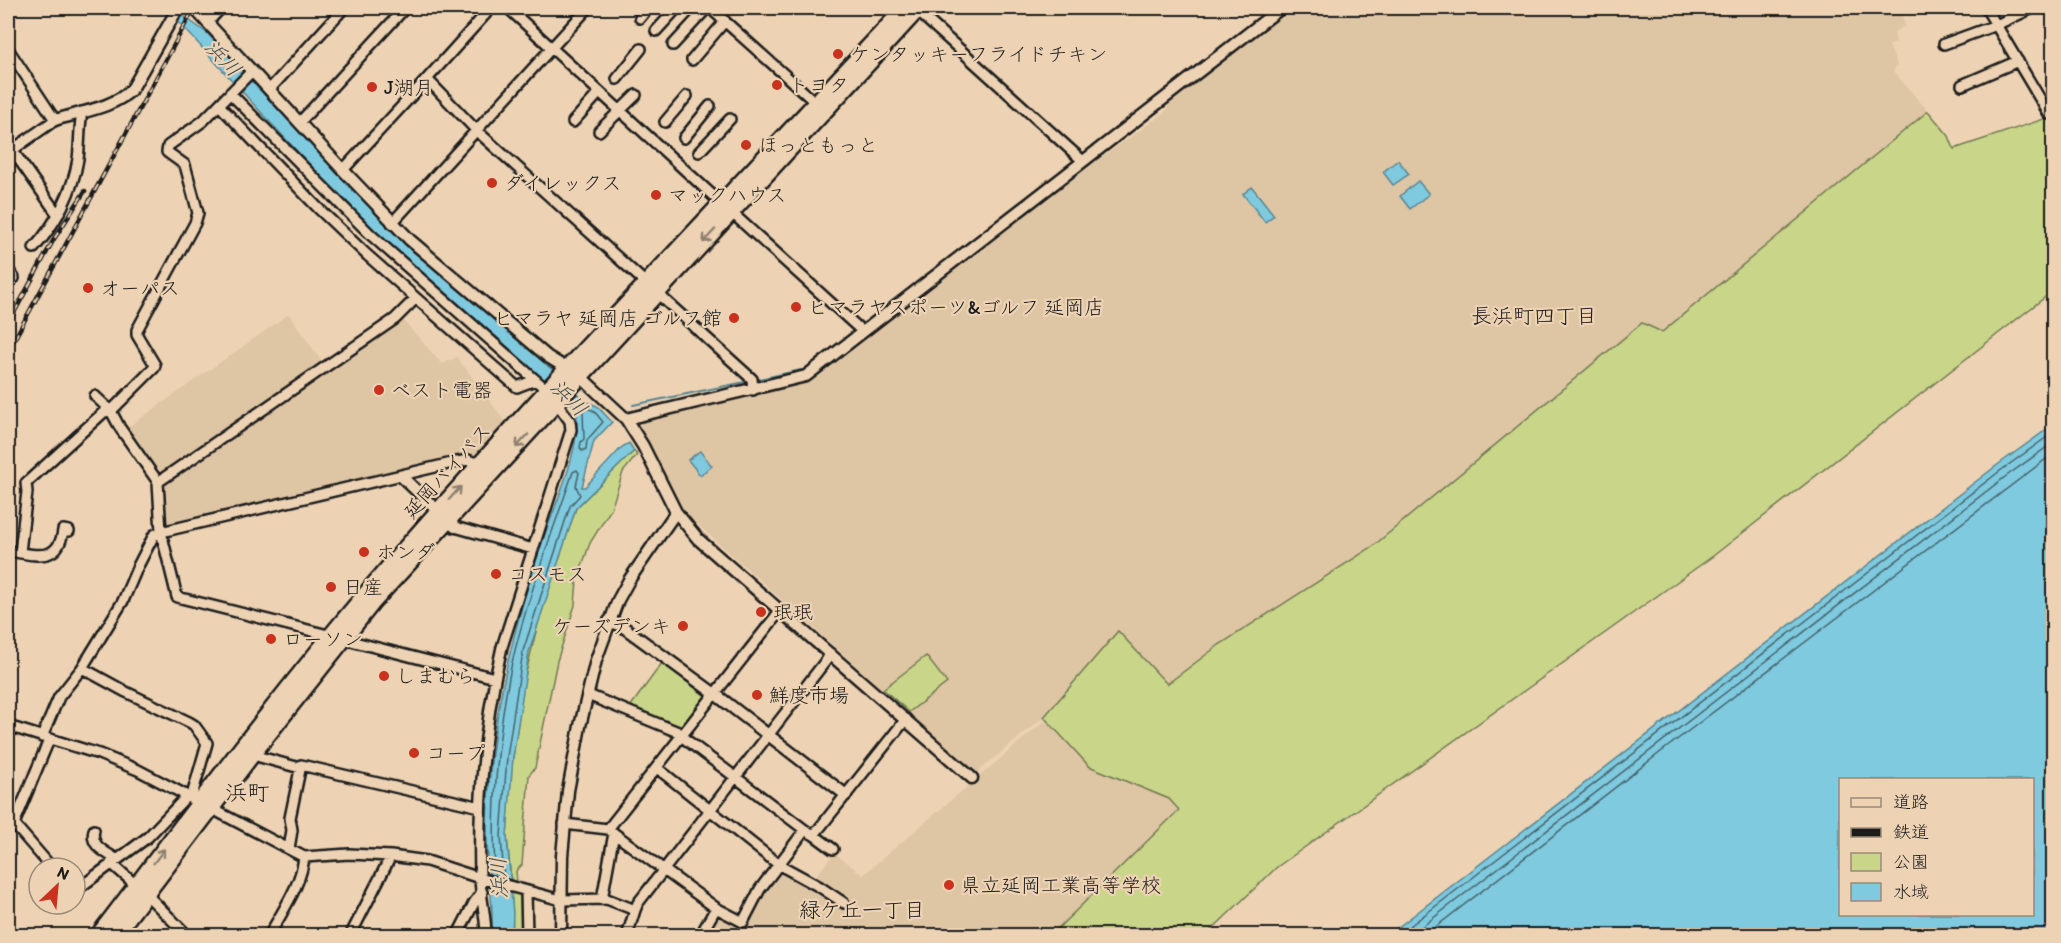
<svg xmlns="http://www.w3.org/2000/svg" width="2061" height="943" font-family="Itim,'Klee One',sans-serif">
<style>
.built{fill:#dec5a4}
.green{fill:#c9d689;stroke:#727952;stroke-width:1.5}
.water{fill:#7fcadf;stroke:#578491;stroke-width:1.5;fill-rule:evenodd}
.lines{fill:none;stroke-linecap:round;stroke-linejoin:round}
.shore{stroke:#44626a;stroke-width:1.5}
.stream{stroke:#578491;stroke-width:2}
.minor-casing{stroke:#1c1c1c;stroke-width:14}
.tertiary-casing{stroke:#1c1c1c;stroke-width:15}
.trunk-casing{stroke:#1c1c1c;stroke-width:20}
.minor{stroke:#edd3b4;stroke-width:9}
.tertiary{stroke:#edd3b4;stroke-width:10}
.trunk{stroke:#edd3b4;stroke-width:15}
.rail-casing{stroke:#1c1c1c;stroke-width:4.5}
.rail{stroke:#edd3b4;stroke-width:2;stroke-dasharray:7;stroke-linecap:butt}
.oneway{stroke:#8f8170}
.poi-dot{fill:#c8321e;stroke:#edd3b4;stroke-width:2}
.labels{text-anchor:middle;stroke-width:4.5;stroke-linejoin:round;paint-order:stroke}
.poi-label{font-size:20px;fill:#1c1c1c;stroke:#edd3b4;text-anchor:start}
.street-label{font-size:20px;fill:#1c1c1c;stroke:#edd3b4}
.water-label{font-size:21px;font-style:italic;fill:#35484d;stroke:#edd3b4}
.neighbourhood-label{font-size:21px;fill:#1c1c1c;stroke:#edd3b4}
.quarter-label{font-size:22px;fill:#1c1c1c;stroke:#edd3b4}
</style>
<rect width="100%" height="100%" fill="#edd3b4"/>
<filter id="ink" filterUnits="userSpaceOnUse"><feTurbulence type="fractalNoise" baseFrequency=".0167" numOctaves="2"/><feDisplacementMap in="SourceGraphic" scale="12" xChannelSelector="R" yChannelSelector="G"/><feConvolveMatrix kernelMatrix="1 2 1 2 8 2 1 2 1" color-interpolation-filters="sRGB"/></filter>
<g filter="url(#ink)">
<path class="built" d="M1290 8H1923L1902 14 1905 26 1894 32 1896 42 1889 46 1897 65 1893 71 1928 111 1661 333 1642 323 1372 547 1219 645 1167 684 1118 631 1044 717 976 773 698 525 695 527 681 509 651 447 640 427 643 418 798 384 806 381 1032 207 1164 113 1170 104Z
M289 314 324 365 159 478 124 430Z
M402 319 442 364 457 357 507 424 482 455 163 528 161 483Z
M1048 718 1089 766 1169 799 1180 811 1051 935 705 936 717 915 746 928 762 896 780 869 809 885 834 853 863 875Z"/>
<path class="green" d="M1928 111 1949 136 1954 149 2053 116V291L1713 556 1277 867 1206 935H1051L1179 810 1169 799 1089 766 1044 717 1118 631 1167 684 1219 645 1372 547 1642 323 1662 332Z
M634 451 637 455 623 472 611 509 590 543 577 580 575 605 557 661 535 768 529 775 522 865 516 871 517 882 511 880 507 836 511 772 523 685 540 615 576 508Z
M926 656 947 683 909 712 883 689Z
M662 663 708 698 684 728 630 707Z
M511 891 517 893 523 898 524 935H513Z"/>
<path class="water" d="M166 8H172L207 33 406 245 545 363 585 401 597 406 612 422 594 441 582 487H585L622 447 629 443 634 451 576 508 529 652 513 757 507 836 513 914 512 935H492C494 902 487 869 487 836 487 736 509 640 541 546 554 506 583 448 576 407L480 327 380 240 268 120Z
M1398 160 1409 174 1393 185 1383 172Z
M1418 181 1429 194 1410 209 1400 196Z
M1252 187 1274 215 1265 222 1243 194Z
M2053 425V935H1388L1996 466ZM1840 780H2032V914H1840Z
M700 451 712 466 700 475 688 460Z"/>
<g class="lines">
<path class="shore" d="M587 408 594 411 603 422 587 440 586 449 582 451 580 448 581 442 584 439 583 411Z
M495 876C492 806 497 736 511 667 526 601 551 536 573 472L577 470 579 473 576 486 580 495 570 506 523 651 507 757 501 836 504 879
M1397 936 2000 471 2054 432
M1410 936 2005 477 2054 442
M1424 936 1666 748 2054 453"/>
<path class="stream" d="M814 362 848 336
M759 379 801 370
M633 405 745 382"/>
<g class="minor-casing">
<path id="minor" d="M491 8 427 79 477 131 647 284
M508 8 722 204
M710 8 816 103
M914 8 1083 161
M1986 8 2049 114 2054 112
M640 18 648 8
M208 22 221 8
M656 31 677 8
M1944 44 1996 25 2033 8
M673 45 707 8
M8 49 55 120 8 153
M692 60 725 21
M617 79 641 49
M1962 85 2018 61
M269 90 344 8
M230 93 371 235 548 391 570 421 571 430 502 647C484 722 478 799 480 876 480 896 486 915 486 936
M219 105 318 208 367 255 517 387 535 380
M300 122 405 8
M573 122 600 92
M665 122 687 96
M599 131 636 95
M684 138 710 106
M8 144 58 215
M699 152 730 119
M343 170 427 79
M731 212 863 332
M392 223 588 8
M34 248C56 224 73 191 78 159 80 144 79 128 82 112
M8 270 14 278
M657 293 752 379 753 390
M95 396 111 411
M158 482 395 319 416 298
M455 527 533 549
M8 551C32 554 59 565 63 530L69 531
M20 552 27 492 26 483 104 412 111 411
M332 636 177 597 161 532 452 463 468 460 480 465
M343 639 495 678
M82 668 126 692 189 722 194 725 207 743 191 799
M588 695 678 732 685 739 805 830 814 835 906 719
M8 726 99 754 138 770 304 857 349 854 391 856 427 861 483 879 561 900 607 899 635 910 638 903 831 654
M42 737 59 697 82 668 123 601 138 566 154 535 161 532 158 482 120 428 111 411 154 368 155 365 137 335V330L195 223 198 213 185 165 167 152 168 146 203 121 252 71
M254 752 260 757 300 768
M657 768 778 864 820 887 844 903
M14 824 52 868
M564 824 608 829 716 908 743 922 760 889 805 830
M608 829 780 611
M8 830 14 824 49 740
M94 830C90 846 104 851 116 859
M814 835 833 849
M289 849 292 830 290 818 301 765 480 807
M111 863 146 894 188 936
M75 891 148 837 187 796
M526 891 527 936
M602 899 614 833
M269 936C282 911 301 886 304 857
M350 936 391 856
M457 936 474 903 482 892
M627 936 635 910
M700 936 716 908"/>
</g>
<g class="tertiary-casing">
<path id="tertiary" d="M194 8 343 170 410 240 548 357 581 377 626 419 643 446 676 512 698 539 972 778
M55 120C80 112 114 108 132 89L178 8
M626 419 806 376 1281 8
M401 476 455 527
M609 621 622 626 719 697 846 795
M561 936 562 856 568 791 580 726 596 660 618 600 629 580 676 512"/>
</g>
<g class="trunk-casing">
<path id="trunk" d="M98 936C190 816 279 695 377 581 547 384 728 198 905 8
M114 936 254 752 372 603 919 8"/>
</g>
<use href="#minor" class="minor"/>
<use href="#tertiary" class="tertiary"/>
<use href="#trunk" class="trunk"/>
<g class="rail-casing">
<path id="rail" d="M8 324 54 239 85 191
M8 351 194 8"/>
</g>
<use href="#rail" class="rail"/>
</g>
<defs><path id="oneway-shaft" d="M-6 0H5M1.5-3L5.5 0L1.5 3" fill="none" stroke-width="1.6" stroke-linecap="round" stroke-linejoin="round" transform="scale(1.5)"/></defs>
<g class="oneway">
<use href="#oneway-shaft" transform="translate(709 236) rotate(133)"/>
<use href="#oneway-shaft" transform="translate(522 441) rotate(133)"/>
<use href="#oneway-shaft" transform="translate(455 493) rotate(-48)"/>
<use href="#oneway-shaft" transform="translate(159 856) rotate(-53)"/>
</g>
</g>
<g class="poi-dot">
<circle cx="838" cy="54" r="6"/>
<circle cx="777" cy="85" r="6"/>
<circle cx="372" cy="87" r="6"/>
<circle cx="746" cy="145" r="6"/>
<circle cx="492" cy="183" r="6"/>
<circle cx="656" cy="195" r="6"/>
<circle cx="88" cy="288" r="6"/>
<circle cx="796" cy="307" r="6"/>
<circle cx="734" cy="318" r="6"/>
<circle cx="379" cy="390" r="6"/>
<circle cx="364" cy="552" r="6"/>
<circle cx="496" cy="574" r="6"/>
<circle cx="331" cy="587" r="6"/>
<circle cx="761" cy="612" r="6"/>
<circle cx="683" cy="626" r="6"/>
<circle cx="271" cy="639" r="6"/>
<circle cx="384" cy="676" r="6"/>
<circle cx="757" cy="695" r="6"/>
<circle cx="414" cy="753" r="6"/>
<circle cx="949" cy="885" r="6"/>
</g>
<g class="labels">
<g class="poi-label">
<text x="850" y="61">ケンタッキーフライドチキン</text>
<text x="789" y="92">トヨタ</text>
<text x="384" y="94">J湖月</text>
<text x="758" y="152">ほっともっと</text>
<text x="504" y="190">ダイレックス</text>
<text x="668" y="202">マックハウス</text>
<text x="100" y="295">オーパス</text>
<text x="808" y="314">ヒマラヤスポーツ&amp;ゴルフ 延岡店</text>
<text x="722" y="325" text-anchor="end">ヒマラヤ 延岡店 ゴルフ館</text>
<text x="391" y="397">ベスト電器</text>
<text x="376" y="559">ホンダ</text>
<text x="508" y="581">コスモス</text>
<text x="343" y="594">日産</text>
<text x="773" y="619">珉珉</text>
<text x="671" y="633" text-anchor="end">ケーズデンキ</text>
<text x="283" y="646">ローソン</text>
<text x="396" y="683">しまむら</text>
<text x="769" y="702">鮮度市場</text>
<text x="426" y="760">コープ</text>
<text x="961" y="892">県立延岡工業高等学校</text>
</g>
<g class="street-label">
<text transform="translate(447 471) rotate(-48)" y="7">延岡バイパス</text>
</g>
<g class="water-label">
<text transform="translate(223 58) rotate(47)" y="7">浜川</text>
<text transform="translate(569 398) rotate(45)" y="7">浜川</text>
<text transform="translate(499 878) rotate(-93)" y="7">浜川</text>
</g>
<g class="neighbourhood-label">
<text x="1534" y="323">長浜町四丁目</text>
<text x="862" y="917">緑ケ丘一丁目</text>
</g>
<g class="quarter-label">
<text x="247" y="800">浜町</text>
</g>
</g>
<rect width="2061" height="943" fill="none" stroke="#edd3b4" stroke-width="30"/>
<rect x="15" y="15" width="2031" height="913" fill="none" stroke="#1c1c1c" stroke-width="2" filter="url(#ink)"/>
<rect x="1839" y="778" width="195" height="138" fill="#edd3b4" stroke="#998a77" stroke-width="1.5"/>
<rect x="1851" y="798" width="30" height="9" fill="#edd3b4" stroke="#998a77" stroke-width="1.5"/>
<text x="1893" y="808" font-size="18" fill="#1c1c1c">道路</text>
<rect x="1851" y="828" width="30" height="9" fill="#1c1c1c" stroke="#998a77" stroke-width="1.5"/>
<text x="1893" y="838" font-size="18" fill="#1c1c1c">鉄道</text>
<rect x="1851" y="853" width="30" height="18" fill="#c9d689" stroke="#998a77" stroke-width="1.5"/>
<text x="1893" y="868" font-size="18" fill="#1c1c1c">公園</text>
<rect x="1851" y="883" width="30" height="18" fill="#7fcadf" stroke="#998a77" stroke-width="1.5"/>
<text x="1893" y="898" font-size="18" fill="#1c1c1c">水域</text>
<g transform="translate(57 886) rotate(26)"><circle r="28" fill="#edd3b4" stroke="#998a77" stroke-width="1.5"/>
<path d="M0-4.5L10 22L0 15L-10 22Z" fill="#c8321e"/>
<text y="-9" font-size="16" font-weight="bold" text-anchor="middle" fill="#1c1c1c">N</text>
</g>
</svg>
